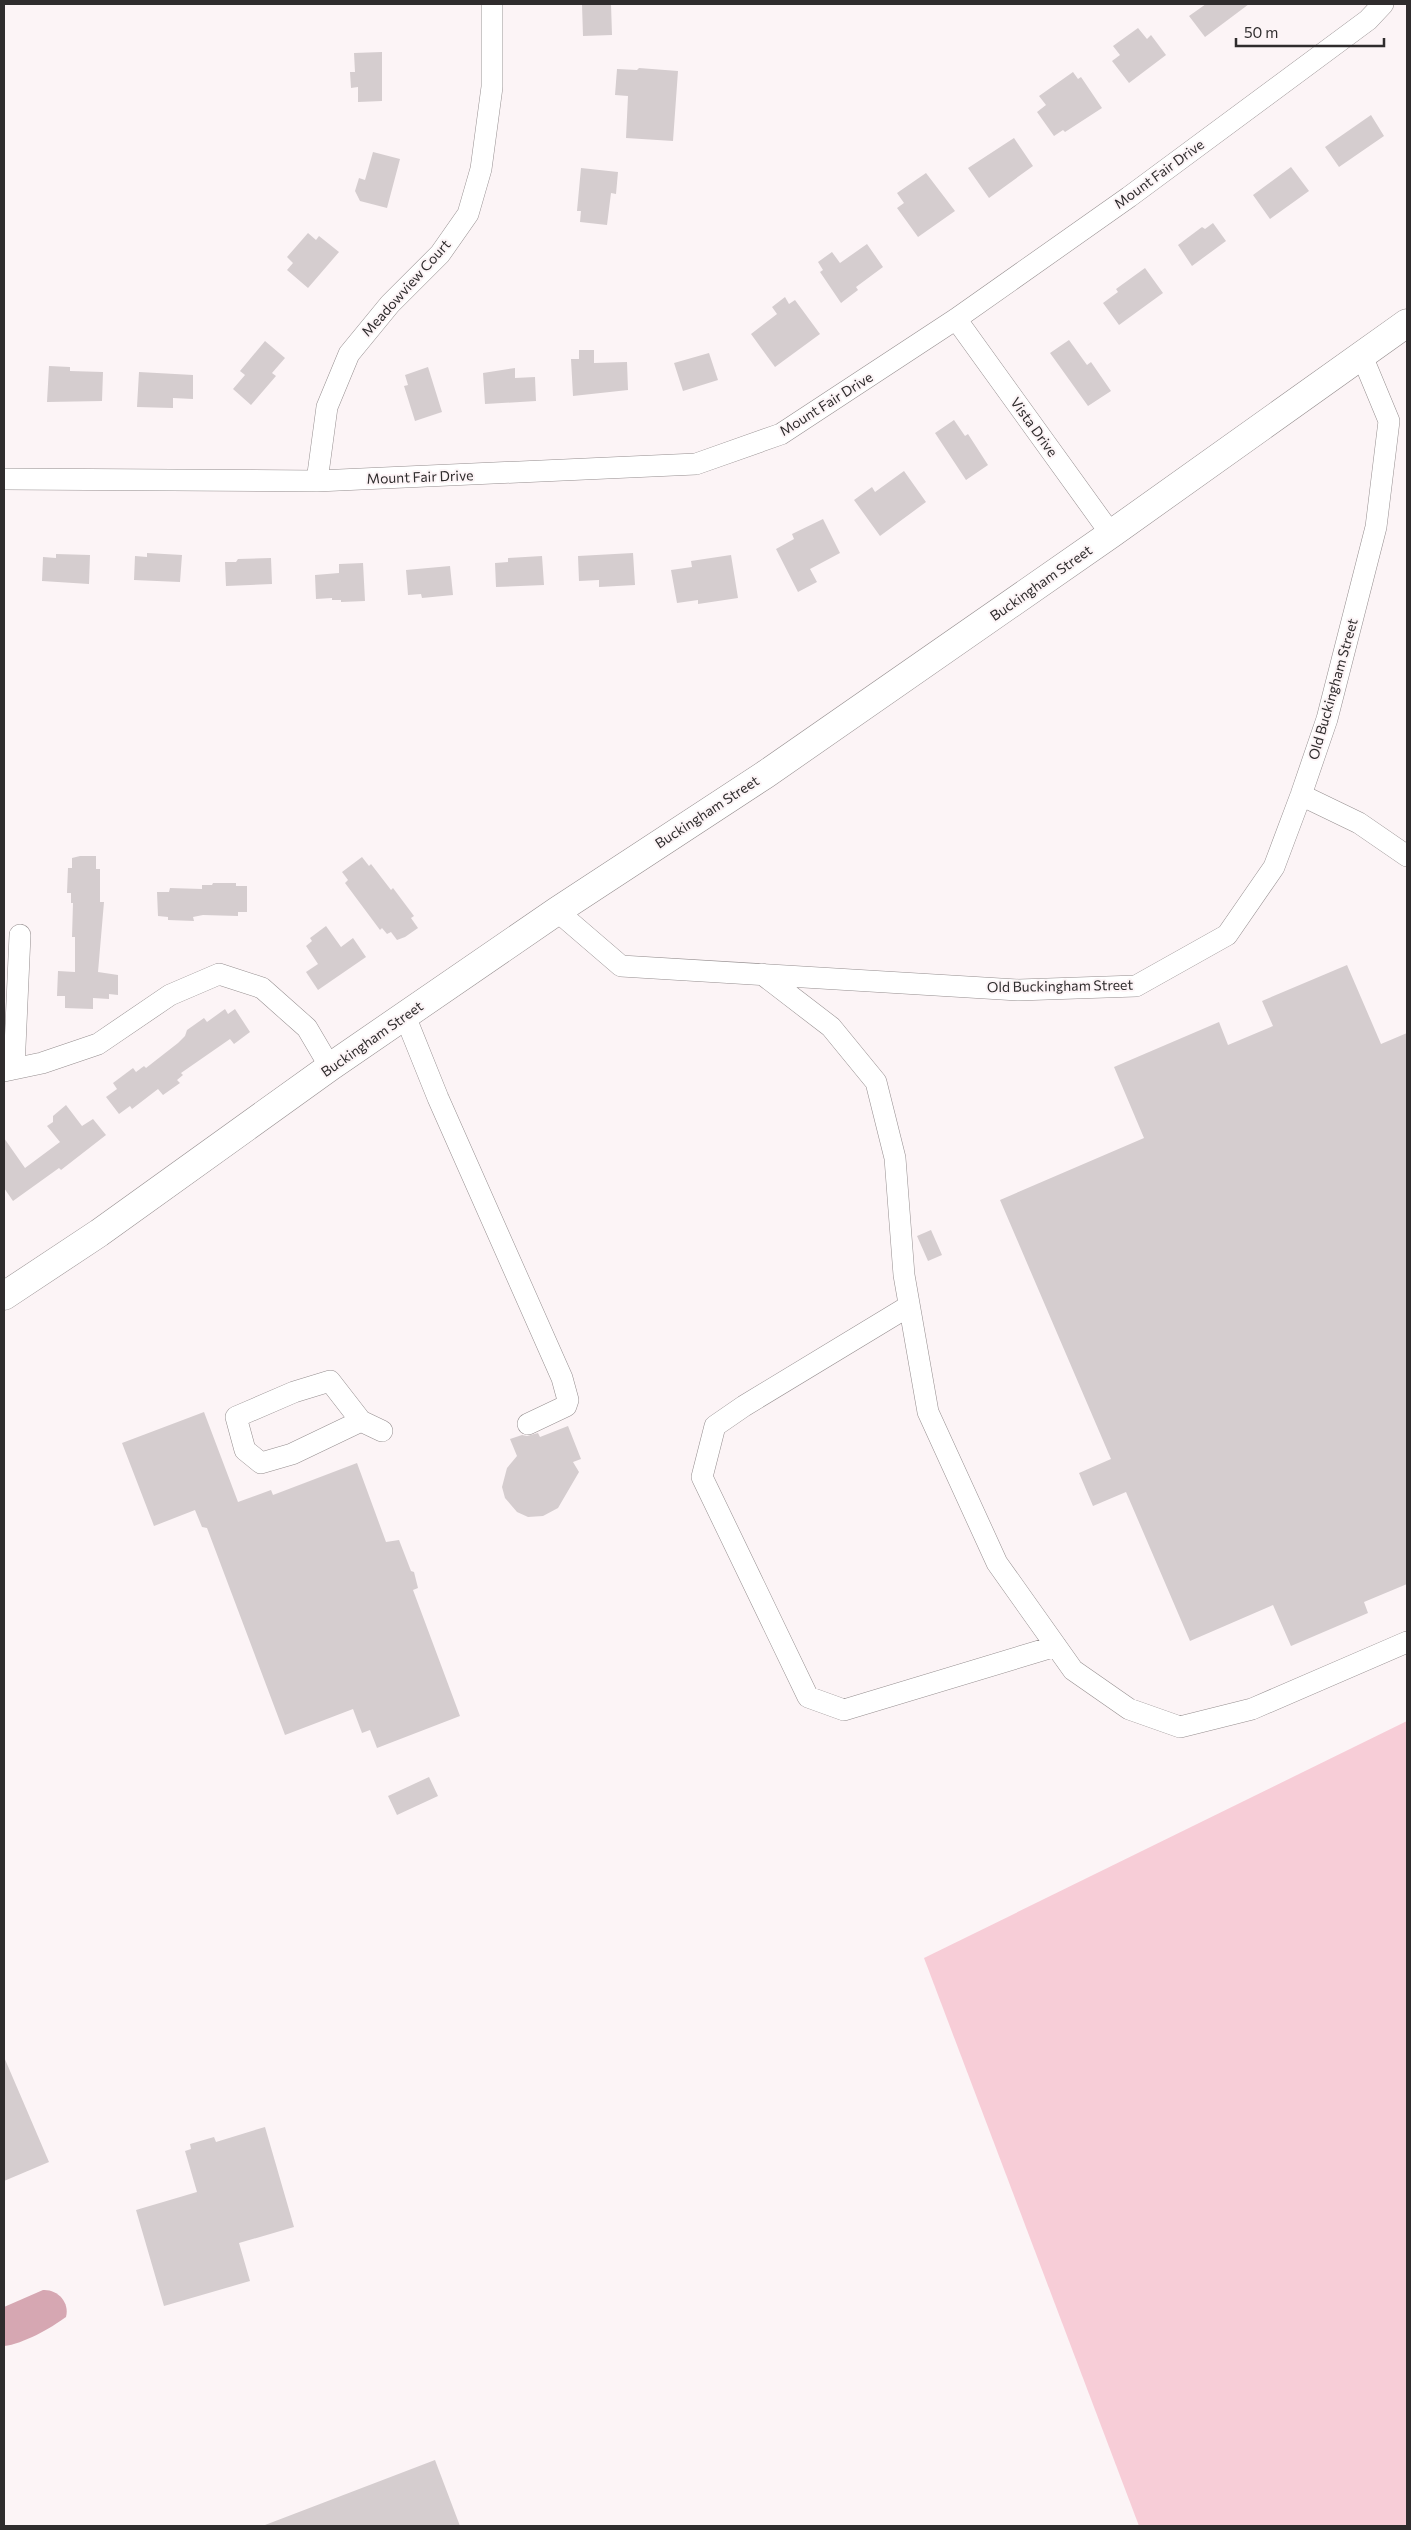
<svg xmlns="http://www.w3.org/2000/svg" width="1411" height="2530" font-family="Commissioner,sans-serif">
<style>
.green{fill:#f7cdd7}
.water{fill:#d6a7b2}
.building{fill:#d5cdcf}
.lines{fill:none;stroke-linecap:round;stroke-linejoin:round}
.minor-casing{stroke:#958e8f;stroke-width:22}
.major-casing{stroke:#958e8f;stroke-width:29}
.minor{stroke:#fff;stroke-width:21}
.major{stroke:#fff;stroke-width:28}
.labels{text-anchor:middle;stroke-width:4;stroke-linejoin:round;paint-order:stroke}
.street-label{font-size:14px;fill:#2f2c2d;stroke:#fcf4f6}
</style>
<rect width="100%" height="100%" fill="#fcf4f6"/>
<path class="green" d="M1407 1721V2526H1139L924 1958Z"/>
<path class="water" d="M43 2290C57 2289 70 2302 66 2317 51 2328 23 2344 4 2346V2307Z"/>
<path class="building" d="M582 4H611L612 35 583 36Z
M1206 4H1249L1205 37 1189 16Z
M1138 28 1147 39 1151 35 1166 55 1129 83 1112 61 1120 55 1113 46Z
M382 52V101L358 102V87L351 88 350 72H355L354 53Z
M639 68 678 71 673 141 626 138 628 96 615 95 617 69 637 70Z
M1073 72 1078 79 1081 77 1102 108 1065 132 1063 130 1054 136 1037 112 1046 105 1039 96Z
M1371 115 1384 136 1339 167 1325 147Z
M1014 138 1033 166 989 198 968 168Z
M373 152 400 159 387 208 360 201 355 191 359 178 365 180Z
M1291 167 1309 191 1270 219 1253 195Z
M581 168 618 172 616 194 611 193 607 225 580 222 581 211H577Z
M926 173 955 211 918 237 897 208 904 203 897 193Z
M1213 223 1226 241 1192 266 1178 245 1202 227 1205 229Z
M308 233 316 240 319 236 339 252 308 288 287 270 293 263 287 257Z
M867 244 883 267 856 287 858 290 841 303 820 272 823 270 818 262 832 252 840 263Z
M1145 268 1163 293 1119 325 1103 303 1118 292 1116 289Z
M785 297 789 304 795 300 820 334 775 367 751 334 777 314 772 307Z
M1069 340 1087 365 1091 362 1111 391 1088 406 1050 353Z
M265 341 285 358 272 373 276 376 251 405 233 389 245 375 240 371Z
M579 350H594V363L627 362 628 390 573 396 571 359H579Z
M709 353 718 380 683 391 674 363Z
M49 366 70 367V371L103 372 102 401 47 402Z
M428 367 442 412 415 421 404 386 408 385 405 375Z
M515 368V378L535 377 536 401 485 404 483 373Z
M139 372 193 375V399L173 398V408L137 407Z
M954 420 965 436 968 434 988 465 966 480 935 433Z
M904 471 926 502 880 536 854 500 872 487 875 492Z
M823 519 840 553 810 569 817 582 798 592 776 549 794 539 792 534Z
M147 553 182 555 180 582 134 580 135 556 147 557Z
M633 553 635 585 599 587V580L579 581 578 556Z
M56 554 90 555 89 584 42 581 43 557 56 558Z
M731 555 738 598 698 604V600L677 603 671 570 692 567 691 561Z
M542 556 544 585 496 587 495 563 508 562V558Z
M271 558 272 584 226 586 225 562H236L238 559Z
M363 563 365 601 341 602V600H332V598L316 599 315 575 339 573V564Z
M450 566 453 595 422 598 421 594 408 595 406 570Z
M80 856H96V869H100V902H104L98 972 118 975V995L109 994V999L93 998V1009L65 1008V996H57L58 971 75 972V937H72L73 903H71V893H67L68 868H72V858Z
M362 857 369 866 371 864 391 890 393 888 414 916 411 918 418 928 405 937 397 940 391 932 387 934 382 928 380 930 345 883 348 880 342 872Z
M213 883H236V886H247V912H238V916L203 915 193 917 194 921 168 920V917L158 916 157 892H169L170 888 202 889V885H212Z
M326 926 341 947 353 938 366 957 318 990 306 972 318 964 306 946 312 941 310 938Z
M1347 965 1381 1044 1407 1033V1584L1364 1602 1368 1613 1291 1646 1273 1605 1190 1641 1126 1492 1093 1506 1079 1473 1111 1459 1000 1200 1144 1138 1114 1067 1219 1022 1228 1045 1273 1026 1262 1001Z
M225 1009 228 1014 235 1009 250 1032 234 1044 230 1039 181 1073 183 1075 177 1080 180 1083 163 1095 158 1089 132 1109 130 1106 119 1114 106 1097 117 1089 113 1083 133 1068 136 1072 144 1066 146 1068 178 1043 185 1036 187 1030 204 1018 207 1022Z
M66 1105 82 1126 93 1119 106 1135 61 1170 59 1168 13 1201 4 1188V1138L25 1168 60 1142 47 1126 53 1122V1116Z
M931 1230 942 1255 928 1261 917 1236Z
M204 1412 238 1502 271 1490 273 1495 357 1463 386 1542 399 1540 411 1571 414 1572 418 1588 413 1590 460 1716 377 1748 370 1730 362 1733 353 1709 285 1735 207 1528 202 1527 195 1510 154 1526 122 1443Z
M568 1426 581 1459 573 1462 579 1472 558 1508 543 1516 528 1517 517 1512 505 1498 502 1487 507 1468 517 1456 510 1439 522 1435 527 1436 538 1433 540 1437Z
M429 1777 438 1796 397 1815 388 1796Z
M4 2057 49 2162 4 2181Z
M265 2127 294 2227 239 2243 250 2281 164 2306 136 2210 197 2192 185 2151 191 2149 190 2144 214 2137 216 2142Z
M435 2460 460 2526H265V2525Z"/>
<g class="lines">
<g class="minor-casing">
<path id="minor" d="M956 319 1111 534
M4 479 317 481 696 464 781 434 956 319 1129 197 1368 20 1383 4
M317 481 327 407 349 354 390 304 440 254 468 214 481 169 492 87V4
M1301 795 1359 823 1407 856
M557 911 621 966 1018 990 1136 986 1227 935 1274 867 1301 795 1327 719 1376 527 1389 421 1362 356
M762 974 831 1027 876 1082 895 1158 904 1275 928 1412 997 1563 1073 1670 1129 1709 1180 1727 1252 1709 1407 1642
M405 1016 438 1098 562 1378 568 1400 566 1406 528 1424
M14 1069 20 935
M4 1071 42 1063 98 1044 170 995 219 974 262 988 307 1028 330 1067
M909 1306 744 1406 715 1426 702 1477 808 1697 844 1710 1056 1646
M361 1421 330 1381 294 1392 236 1417 245 1450 261 1463 292 1454 361 1421 382 1431"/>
</g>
<g class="major-casing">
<path id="major" d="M4 1296 99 1233 330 1067 557 911 766 774 1111 534 1407 323"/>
</g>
<use href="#minor" class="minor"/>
<use href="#major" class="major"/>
</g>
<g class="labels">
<g class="street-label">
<text transform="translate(1159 174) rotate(-36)" y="5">Mount Fair Drive</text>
<text transform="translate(406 288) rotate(-48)" y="5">Meadowview Court</text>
<text transform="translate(826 404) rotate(-32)" y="5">Mount Fair Drive</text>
<text transform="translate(1034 427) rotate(54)" y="5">Vista Drive</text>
<text transform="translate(420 477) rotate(-2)" y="5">Mount Fair Drive</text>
<text transform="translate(1041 583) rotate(-35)" y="5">Buckingham Street</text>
<text transform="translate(1333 689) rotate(-74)" y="5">Old Buckingham Street</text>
<text transform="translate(707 812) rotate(-33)" y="5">Buckingham Street</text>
<text transform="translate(1060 986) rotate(-1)" y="5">Old Buckingham Street</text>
<text transform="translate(372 1039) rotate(-35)" y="5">Buckingham Street</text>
</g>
</g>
<rect width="1411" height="2530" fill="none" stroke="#2f2c2d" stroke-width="10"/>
<path d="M1236 38v8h148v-8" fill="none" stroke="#2f2c2d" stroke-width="2.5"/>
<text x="1244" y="38" font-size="15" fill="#2f2c2d" stroke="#fcf4f6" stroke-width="4" paint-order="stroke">50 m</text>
</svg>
